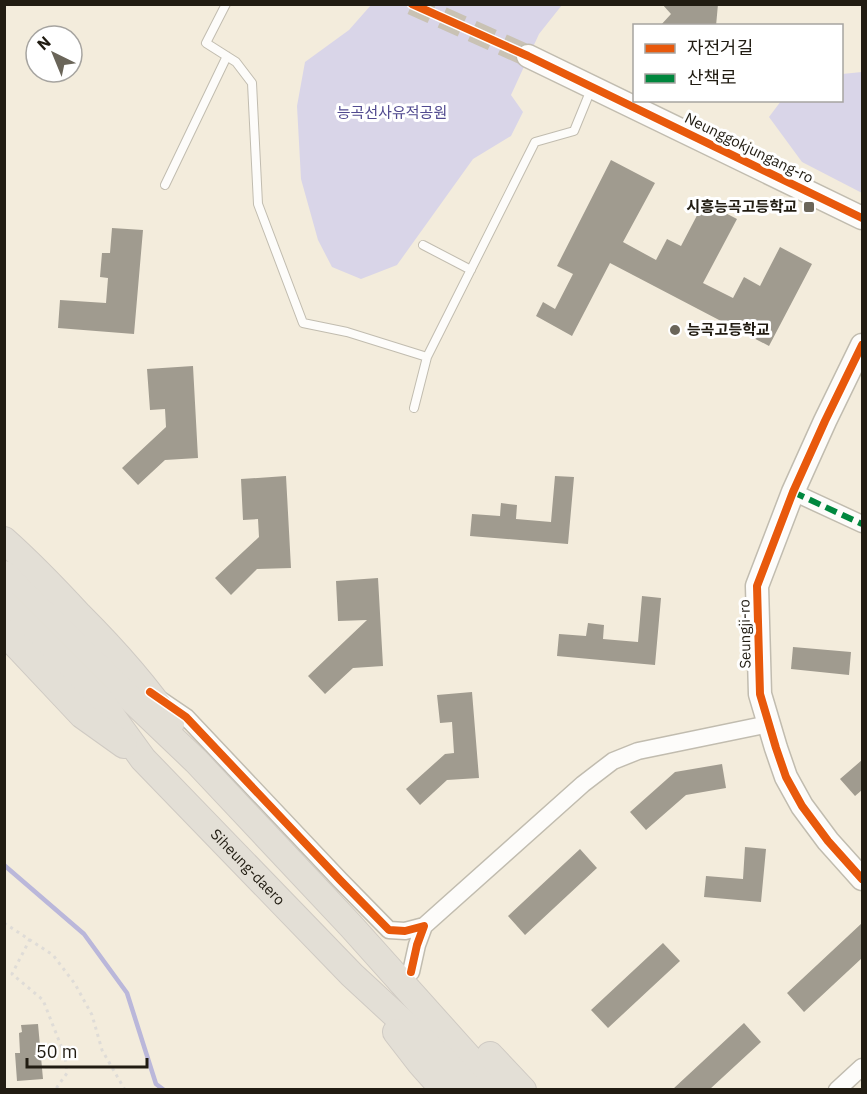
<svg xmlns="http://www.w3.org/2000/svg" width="867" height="1094" font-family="'IBM Plex Sans','Noto Sans KR',sans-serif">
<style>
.green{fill:#d9d5e8}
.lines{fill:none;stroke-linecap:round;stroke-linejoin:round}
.stream{stroke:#bab7da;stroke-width:4.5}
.building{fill:#a09b8f}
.secondary-tunnel{stroke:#c9c2b4;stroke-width:22;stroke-dasharray:22 11;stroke-linecap:butt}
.lane-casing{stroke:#c1bcaf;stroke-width:10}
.street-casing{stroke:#c1bcaf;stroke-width:19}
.secondary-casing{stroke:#c1bcaf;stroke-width:25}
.primary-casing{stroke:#cfcac3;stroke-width:28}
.path{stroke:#dfdcd7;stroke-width:3;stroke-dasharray:3 4.5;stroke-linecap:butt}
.lane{stroke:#fdfcfa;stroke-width:8}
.street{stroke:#fdfcfa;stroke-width:16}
.secondary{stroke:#fdfcfa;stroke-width:22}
.primary{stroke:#e3dfd6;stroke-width:26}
.quiet{stroke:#00873e;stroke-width:6;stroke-dasharray:12 6;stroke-linecap:butt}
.cycleway-casing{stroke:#fff;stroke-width:11}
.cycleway{stroke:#e8590c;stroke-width:8}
.poi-dot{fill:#6a6559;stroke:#fff;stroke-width:2}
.labels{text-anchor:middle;stroke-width:6;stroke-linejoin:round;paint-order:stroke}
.park-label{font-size:15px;fill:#50498f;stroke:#fff}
.street-label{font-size:15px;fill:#211c12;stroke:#fff}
.poi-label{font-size:15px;font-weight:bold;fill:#211c12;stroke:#fff;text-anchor:end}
</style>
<rect width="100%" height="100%" fill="#f3ecdc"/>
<path class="green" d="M371 5H562L539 34 511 95 523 112 511 136 473 159 397 265 361 279 332 267 318 240 301 179 297 106 305 62 349 30Z
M862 72V193L802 162 769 117 781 101 842 100V74Z"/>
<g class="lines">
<path class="stream" d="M4 865 84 934 127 993 156 1084 164 1090"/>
</g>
<path class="building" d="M662 4H718L716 26H660L671 14Z
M611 160 655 183 623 242 656 260 667 239 681 246 704 202 737 219 703 283 733 298 744 277 760 286 780 247 812 264 769 346 610 263 572 336 536 316 543 302 555 309 573 274 557 266Z
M112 228 143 230 134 334 58 328 60 300 106 303 108 278 100 277 102 253H110Z
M193 366 198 458 165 460 138 485 122 468 166 427 165 409 150 410 147 369Z
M286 476 291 568 257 569 231 595 215 578 259 537 258 519 243 520 241 479Z
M555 476 574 477 568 544 470 536 472 514 500 516 501 503 517 505 516 519 551 522Z
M378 578 383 666 353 668 325 694 308 676 367 620 338 621 336 581Z
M642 596 661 598 655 665 557 656 559 634 586 636 588 623 604 625 603 639 638 642Z
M793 647 851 652 849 675 791 669Z
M472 692 479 778 447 780 420 805 406 789 445 754 454 753 452 722 440 723 437 695Z
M862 760V790L855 796 840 779Z
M722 764 726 788 686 795 646 830 630 812 675 772Z
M745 847 766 849 761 902 704 897 706 876 743 879Z
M580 849 597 868 525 935 508 916Z
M862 923V958L804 1012 787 993Z
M663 943 680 961 608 1028 591 1010Z
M744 1023 761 1042 710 1089H673Z
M38 1024 43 1079 17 1081 15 1053H20L19 1033 22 1032 21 1025Z"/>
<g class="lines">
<path class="secondary-tunnel" d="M412 4 528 56"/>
<g class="lane-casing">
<path id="lane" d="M226 4 206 43 236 62 252 83 258 204 303 323 347 332 427 357
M165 185 227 56
M423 245 471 270
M414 408 427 357 535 142 574 131 592 87"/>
</g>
<g class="street-casing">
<path id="street" d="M793 492 862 524
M161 700 186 717 340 880 389 930 405 931 424 926 417 945 411 972
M424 926 583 784 613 761 638 751 769 724
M837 1090 862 1067"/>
</g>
<g class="secondary-casing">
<path id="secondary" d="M528 56 862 218
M862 345 825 421 793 492 757 586 760 694 776 748 786 777 802 806 828 841 862 879"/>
</g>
<g class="primary-casing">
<g id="primary">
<path d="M4 540C31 564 55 589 79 615 113 649 144 683 171 723"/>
<path d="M4 574 111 680 196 761 351 926 498 1090"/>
<path id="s1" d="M4 603 98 697 143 759 352 975 443 1059 471 1090"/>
<path d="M4 632 82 715 124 745"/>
<path d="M396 1032 420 1063 444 1090"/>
<path d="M490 1055 523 1090"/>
</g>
</g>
<path class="path" d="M4 923 53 955 75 984 92 1015 102 1050 125 1090
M30 939 12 974 43 1000 65 1056 67 1073 55 1090"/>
<use href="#lane" class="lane"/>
<use href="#street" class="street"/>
<use href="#secondary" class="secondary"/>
<use href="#primary" class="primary"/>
<path class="quiet" d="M793 492 862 524"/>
<g class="cycleway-casing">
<path id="cycleway" d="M412 4 528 56 862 218
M862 345 825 421 793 492 757 586 760 694 776 748 786 777 802 806 828 841 862 879
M150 692 186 717 340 880 389 930 405 931 424 926 417 945 411 972"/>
</g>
<use href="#cycleway" class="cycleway"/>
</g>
<g class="poi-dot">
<rect x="803" y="201" width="12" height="12" rx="3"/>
<circle cx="675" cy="330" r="6"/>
</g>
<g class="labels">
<g class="park-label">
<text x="392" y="118">능곡선사유적공원</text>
</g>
<g class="street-label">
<text transform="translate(749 148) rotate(26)" y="5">Neunggokjungang-ro</text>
<text transform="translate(745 634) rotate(-91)" y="5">Seungji-ro</text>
<text dy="5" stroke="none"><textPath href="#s1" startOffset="360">Siheung-daero</textPath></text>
</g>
<g class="poi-label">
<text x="797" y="212">시흥능곡고등학교</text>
<text x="687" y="335" text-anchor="start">능곡고등학교</text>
</g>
</g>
<rect width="867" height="1094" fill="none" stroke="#211c12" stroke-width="12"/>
<rect x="633" y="24" width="210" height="78" fill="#ffffff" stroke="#a6a4a0" stroke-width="1.5"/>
<rect x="645" y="44" width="30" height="9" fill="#e8590c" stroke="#a6a4a0" stroke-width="1.5"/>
<text x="687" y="54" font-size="18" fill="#211c12">자전거길</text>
<rect x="645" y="74" width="30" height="9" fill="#00873e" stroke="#a6a4a0" stroke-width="1.5"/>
<text x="687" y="84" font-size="18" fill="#211c12">산책로</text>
<g transform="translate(54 54) rotate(317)"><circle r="28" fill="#ffffff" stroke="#a6a4a0" stroke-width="1.5"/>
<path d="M0-4.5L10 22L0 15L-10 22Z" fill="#6a6559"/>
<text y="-9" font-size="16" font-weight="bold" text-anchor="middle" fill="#211c12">N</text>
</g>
<path d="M27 1058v9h120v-9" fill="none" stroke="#211c12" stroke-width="3"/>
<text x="36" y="1058" font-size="18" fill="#211c12" stroke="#ffffff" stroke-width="4.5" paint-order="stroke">50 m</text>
</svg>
